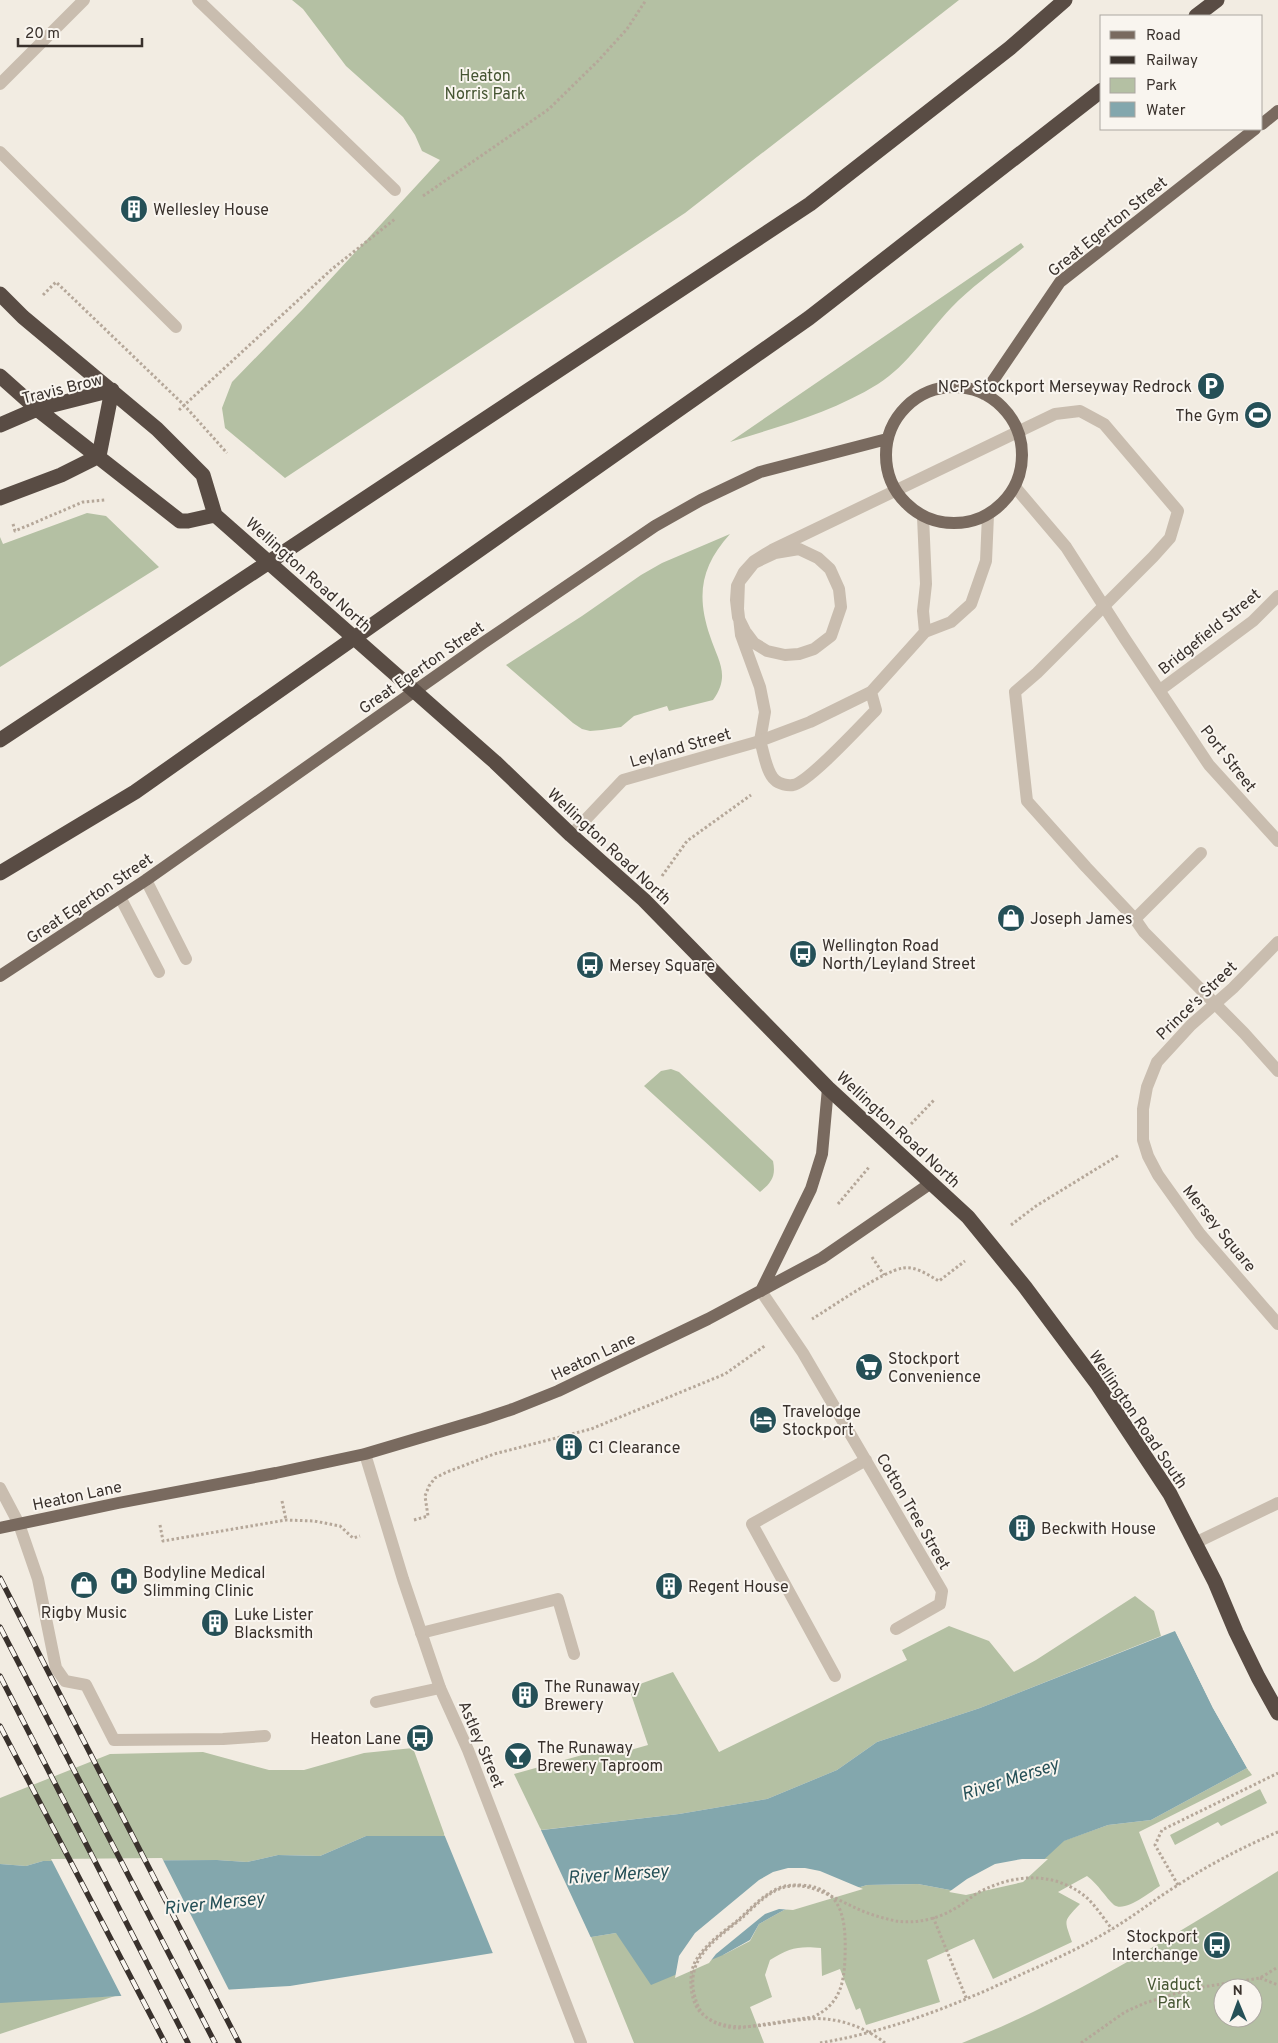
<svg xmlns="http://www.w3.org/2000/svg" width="1278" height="2043" font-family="Overpass,sans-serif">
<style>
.green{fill:#b4c0a3;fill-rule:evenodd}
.water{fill:#83a7ad}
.pier{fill:#f2ece2}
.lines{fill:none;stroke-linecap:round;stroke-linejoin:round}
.path{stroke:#b5a799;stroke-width:3;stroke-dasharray:2.5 2.5;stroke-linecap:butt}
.lane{stroke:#c9bdaf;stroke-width:12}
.street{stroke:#c9bdaf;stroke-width:12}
.primary{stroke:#796a5f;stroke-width:12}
.highway{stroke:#594c44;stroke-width:15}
.rail-casing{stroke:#39312c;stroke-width:5.5}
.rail{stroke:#f9f5ef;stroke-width:4;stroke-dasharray:11;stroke-linecap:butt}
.labels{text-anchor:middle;stroke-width:4;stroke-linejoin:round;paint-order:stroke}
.park-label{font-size:16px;fill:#455532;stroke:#f9f5ef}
.poi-label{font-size:16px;fill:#39312c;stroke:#f9f5ef;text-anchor:start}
.street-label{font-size:16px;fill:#39312c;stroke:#f9f5ef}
.water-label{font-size:18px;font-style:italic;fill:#255057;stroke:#f9f5ef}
</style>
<rect width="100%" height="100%" fill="#f2ece2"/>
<path class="green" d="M292 0H959L685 213 285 478 225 428 222 408 232 382 303 309 440 160 422 151 415 135 403 117 346 66 303 9Z
M1021 243 1024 247C1000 267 973 285 951 308 927 333 908 365 878 384 833 412 781 426 730 442Z
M87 513 106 516 159 567 0 667V537L3 544Z
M730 534C701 566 696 595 710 636 718 661 731 675 713 700L669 711 667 706 634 716 621 727 602 730 590 731 582 729 573 723 506 665 582 616 641 575 662 563Z
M671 1069 679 1072 773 1161C776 1176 772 1182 760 1192L644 1086 661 1071Z
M1135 1596 1154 1611 1161 1636 980 1708 877 1742 837 1770 767 1799 679 1814 541 1830 514 1774 611 1747 613 1755 648 1745 629 1688 673 1672 719 1752 907 1660 902 1650 949 1626 989 1641 1014 1672 1036 1660Z
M413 1748 445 1836H366L320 1856 278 1855 247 1862 217 1860 43 1861 26 1866 0 1864V1798L110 1754 203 1752 269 1770H304L364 1753Z
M1247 1768 1252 1775 1139 1832 1160 1886C1150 1892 1125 1913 1114 1905 1106 1898 1098 1884 1087 1876L1058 1892 1080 1904C1063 1922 1064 1919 1072 1942L993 1979 974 1939 927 1960 940 2002 866 2025 860 2008 856 2010 840 1969 822 1976 821 1948C797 1946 790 1948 770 1960L765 1975 772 1997 750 2007 764 2043H634L591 1937 616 1933 723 1955 750 1941 759 1924 784 1910 867 1885 918 1884 966 1893 1022 1879 1063 1841 1108 1825 1151 1820Z
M1260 1789 1267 1803 1221 1826 1218 1822 1175 1845 1170 1835Z
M1278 1871V2043H962C1074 1999 1175 1934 1278 1871ZM1223 1988H1253V2018H1223Z
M115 1996 0 2034V2002Z"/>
<path class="water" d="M1175 1631 1213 1708 1247 1768 1151 1820 1108 1825 1064 1841 1023 1879 966 1893 918 1884 867 1885 784 1910 759 1924 750 1940 723 1955 651 1985 616 1933 290 1986 0 2003V1864L26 1866 43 1861 217 1860 247 1862 278 1855 320 1856 366 1836H491L679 1814 767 1799 837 1770 877 1742 980 1708Z"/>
<path class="pier" d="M1174 1628 1177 1629 1215 1707 1250 1767 1249 1771 1213 1708Z
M540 1828 592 1940 494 1956 444 1834H491Z
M162 1858 230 1992 123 1999 51 1859Z
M1022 1859H1048L1023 1882 966 1895 949 1892 967 1879 995 1864Z
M788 1868H805L820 1871 863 1889 793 1910 779 1909 765 1914 716 1954 709 1963 675 1978 679 1956 695 1933 759 1880 773 1872Z"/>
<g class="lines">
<path class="path" d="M423 196 549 109 598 61 627 29 646 0
M43 295 56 282 184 405 227 453
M179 410 332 269 395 219
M13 524 15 531 83 502 105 500
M662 876 687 841 751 795
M911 1124 935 1099
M838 1204 870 1166
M1011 1225 1036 1206 1119 1155
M872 1257 884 1275
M812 1319C832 1307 883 1271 903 1268 916 1266 928 1275 939 1281L965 1261
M282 1501 286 1520
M414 1520 428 1516 425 1496 429 1486 435 1478 447 1472 494 1454 591 1429 725 1374 766 1345
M160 1525 163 1541 286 1520 314 1521 340 1526 353 1538 360 1536
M1178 1885 1155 1845 1162 1830 1278 1773
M933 1917 967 2000
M1260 1978 1278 1985
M820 2043C891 2031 956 2005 1020 1975 1051 1961 1083 1947 1112 1929 1134 1916 1155 1899 1178 1885 1210 1864 1243 1847 1278 1832
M885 2043C869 2030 847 2021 826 2019 786 2015 732 2043 700 2012 690 2000 688 1976 695 1962 705 1944 723 1932 738 1920 749 1910 760 1898 773 1891 782 1885 791 1885 802 1885 845 1888 846 1924 845 1958 844 1985 839 2005 813 2017L739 2028C723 2028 704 2021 698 2006 680 1961 712 1943 742 1918 752 1909 763 1897 775 1891 803 1876 830 1897 856 1908 868 1914 882 1918 896 1921 915 1924 938 1919 954 1909 962 1905 968 1899 976 1894 1011 1874 1053 1870 1086 1897 1096 1906 1104 1919 1112 1929
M1081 2043 1125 2012 1145 2003 1190 1989 1260 1978 1278 1967"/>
<path class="lane" d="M198 0 395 190
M0 152 176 327
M760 741 765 712 760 687 741 635 738 609 739 582 754 563 775 553 799 549 818 558 830 569 839 589 841 607 831 636 814 649 799 654 785 655 767 651 754 643 745 631 738 617 736 600 737 586 744 572 754 561 772 550 1055 414 1080 411 1104 424 1178 511 1170 538 1153 557 1037 673 1015 692 1027 801 1086 867 1135 919 1144 932 1244 1033 1278 1071
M146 880 186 959
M120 897 159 972
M1135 919 1201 853
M761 1291 803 1353 942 1591 940 1604 896 1629
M0 1488 19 1524 38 1579 56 1668 65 1681 86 1685 114 1740 223 1739 265 1736
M421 1633 558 1599 574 1654
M835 1676 752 1524 866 1460
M376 1702 440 1688"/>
<path class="street" d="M0 84 84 0
M1015 487 1066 547 1125 639 1209 765 1278 841
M923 517 926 584 923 611 925 632
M1160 690 1253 621 1278 596
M760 741C764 752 766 772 775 780 779 784 788 786 793 785 808 783 863 723 876 710L871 692
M571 835 623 780 760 741 810 722 871 692 925 632 951 622 971 604 986 561 988 515
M1278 942 1233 988 1191 1025 1157 1062 1147 1087 1143 1109V1140L1148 1156 1158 1175 1200 1234 1278 1324
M365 1454 403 1579 440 1688 468 1750 581 2043
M1195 1543 1278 1503"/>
<path class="primary" d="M1262 124 1278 111
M886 455a68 68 0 1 1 136 0a68 68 0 1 1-136 0Z
M984 394 1060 282 1255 129
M0 976 146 880 483 643 655 526 701 500 760 472 887 439
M761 1291 811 1189 822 1154 828 1088
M0 1528 118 1503 276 1473 365 1454 483 1419 513 1409 558 1391 637 1353 708 1319 822 1258 931 1183"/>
<path class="highway" d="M1196 16 1217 0
M0 294 23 317 157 429 203 475 215 515 495 762 571 835 644 900 828 1088 968 1217 1025 1287 1098 1385 1170 1494 1215 1582 1236 1632 1258 1677 1278 1713
M0 376 37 409 180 521H188L215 515
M0 425 37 409 112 390
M99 456 112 390
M0 498 61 475 99 456
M0 740 810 204 1010 48 1065 0
M0 873 135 792 809 318 1102 90"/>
<g class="rail-casing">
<path id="rail" d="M0 1578 239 2043
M0 1627 215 2043
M0 1676 188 2043
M0 1726 165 2043"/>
</g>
<use href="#rail" class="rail"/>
</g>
<defs>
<g id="building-disc" transform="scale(1.4375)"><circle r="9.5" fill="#255057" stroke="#f9f5ef"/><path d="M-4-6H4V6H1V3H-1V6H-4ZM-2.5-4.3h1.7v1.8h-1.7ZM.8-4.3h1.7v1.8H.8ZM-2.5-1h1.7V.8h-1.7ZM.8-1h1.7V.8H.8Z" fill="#fff"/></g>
<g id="parking-disc" transform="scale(1.4375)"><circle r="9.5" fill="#255057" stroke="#f9f5ef"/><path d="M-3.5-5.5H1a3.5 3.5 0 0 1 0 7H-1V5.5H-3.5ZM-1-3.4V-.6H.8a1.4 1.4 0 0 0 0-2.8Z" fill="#fff"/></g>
<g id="stadium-disc" transform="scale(1.4375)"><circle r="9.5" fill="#255057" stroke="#f9f5ef"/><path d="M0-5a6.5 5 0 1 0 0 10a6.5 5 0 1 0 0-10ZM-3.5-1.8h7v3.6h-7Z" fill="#fff"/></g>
<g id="shop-disc" transform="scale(1.4375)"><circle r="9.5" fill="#255057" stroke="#f9f5ef"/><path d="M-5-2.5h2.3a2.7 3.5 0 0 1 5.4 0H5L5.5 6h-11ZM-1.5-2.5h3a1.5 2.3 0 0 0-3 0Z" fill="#fff"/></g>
<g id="bus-disc" transform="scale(1.4375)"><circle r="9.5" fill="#255057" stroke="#f9f5ef"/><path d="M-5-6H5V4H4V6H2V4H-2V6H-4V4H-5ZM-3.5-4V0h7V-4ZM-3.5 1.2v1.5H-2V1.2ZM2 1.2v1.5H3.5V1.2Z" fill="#fff"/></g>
<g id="supermarket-disc" transform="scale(1.4375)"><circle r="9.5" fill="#255057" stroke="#f9f5ef"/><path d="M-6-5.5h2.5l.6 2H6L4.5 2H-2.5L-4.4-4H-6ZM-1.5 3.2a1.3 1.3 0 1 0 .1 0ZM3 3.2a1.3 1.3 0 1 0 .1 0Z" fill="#fff"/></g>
<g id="hotel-disc" transform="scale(1.4375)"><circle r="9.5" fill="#255057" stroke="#f9f5ef"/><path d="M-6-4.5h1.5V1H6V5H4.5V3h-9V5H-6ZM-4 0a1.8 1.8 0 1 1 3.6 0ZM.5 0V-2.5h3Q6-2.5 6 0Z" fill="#fff"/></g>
<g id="hospital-disc" transform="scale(1.4375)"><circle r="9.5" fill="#255057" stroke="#f9f5ef"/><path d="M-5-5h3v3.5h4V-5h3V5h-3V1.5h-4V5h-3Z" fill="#fff"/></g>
<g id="bar-disc" transform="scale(1.4375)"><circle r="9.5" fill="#255057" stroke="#f9f5ef"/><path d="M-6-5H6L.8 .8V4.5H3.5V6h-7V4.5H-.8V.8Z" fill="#fff"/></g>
</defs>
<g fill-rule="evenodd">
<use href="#building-disc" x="134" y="209"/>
<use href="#parking-disc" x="1211" y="386"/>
<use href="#stadium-disc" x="1258" y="415"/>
<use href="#shop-disc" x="1011" y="918"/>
<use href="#bus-disc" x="803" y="954"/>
<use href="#bus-disc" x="590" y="965"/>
<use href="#supermarket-disc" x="869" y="1367"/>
<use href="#hotel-disc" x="763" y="1420"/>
<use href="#building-disc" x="569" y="1447"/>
<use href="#building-disc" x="1022" y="1528"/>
<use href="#hospital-disc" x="124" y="1581"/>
<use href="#shop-disc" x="84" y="1585"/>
<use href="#building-disc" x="669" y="1586"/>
<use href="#building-disc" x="215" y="1623"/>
<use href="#building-disc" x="525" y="1695"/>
<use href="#bus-disc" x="420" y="1738"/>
<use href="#bar-disc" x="518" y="1756"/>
<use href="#bus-disc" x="1217" y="1945"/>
</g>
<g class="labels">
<g class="park-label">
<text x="485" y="81">Heaton<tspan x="485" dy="18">Norris Park</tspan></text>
<text x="1174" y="1990">Viaduct<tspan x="1174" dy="18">Park</tspan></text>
</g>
<g class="poi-label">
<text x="153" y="215">Wellesley House</text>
<text x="1192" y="392" text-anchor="end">NCP Stockport Merseyway Redrock</text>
<text x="1239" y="421" text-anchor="end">The Gym</text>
<text x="1030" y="924">Joseph James</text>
<text x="822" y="951">Wellington Road<tspan x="822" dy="18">North/Leyland Street</tspan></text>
<text x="609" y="971">Mersey Square</text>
<text x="888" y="1364">Stockport<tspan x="888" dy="18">Convenience</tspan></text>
<text x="782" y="1417">Travelodge<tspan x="782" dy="18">Stockport</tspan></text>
<text x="588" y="1453">C1 Clearance</text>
<text x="1041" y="1534">Beckwith House</text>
<text x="143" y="1578">Bodyline Medical<tspan x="143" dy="18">Slimming Clinic</tspan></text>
<text x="688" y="1592">Regent House</text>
<text x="84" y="1618" text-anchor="middle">Rigby Music</text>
<text x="234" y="1620">Luke Lister<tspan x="234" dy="18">Blacksmith</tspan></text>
<text x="544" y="1692">The Runaway<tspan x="544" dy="18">Brewery</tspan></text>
<text x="401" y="1744" text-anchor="end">Heaton Lane</text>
<text x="537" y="1753">The Runaway<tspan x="537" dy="18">Brewery Taproom</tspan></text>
<text x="1198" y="1942" text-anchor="end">Stockport<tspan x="1198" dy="18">Interchange</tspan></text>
</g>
<g class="street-label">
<text transform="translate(1107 226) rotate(-39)" y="6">Great Egerton Street</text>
<text transform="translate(62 388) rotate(-14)" y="6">Travis Brow</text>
<text transform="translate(309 574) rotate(42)" y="6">Wellington Road North</text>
<text transform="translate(1209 631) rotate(-39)" y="6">Bridgefield Street</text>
<text transform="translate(421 667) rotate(-35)" y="6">Great Egerton Street</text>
<text transform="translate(680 747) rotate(-16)" y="6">Leyland Street</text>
<text transform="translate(1229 758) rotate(52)" y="6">Port Street</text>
<text transform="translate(610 846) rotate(43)" y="6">Wellington Road North</text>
<text transform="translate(89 898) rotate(-34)" y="6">Great Egerton Street</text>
<text transform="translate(1196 1000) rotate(-44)" y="6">Prince's Street</text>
<text transform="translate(899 1129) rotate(43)" y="6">Wellington Road North</text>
<text transform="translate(1220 1228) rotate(51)" y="6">Mersey Square</text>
<text transform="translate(593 1356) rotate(-25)" y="6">Heaton Lane</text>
<text transform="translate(1139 1419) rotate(56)" y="6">Wellington Road South</text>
<text transform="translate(77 1495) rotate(-12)" y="6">Heaton Lane</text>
<text transform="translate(914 1511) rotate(60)" y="6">Cotton Tree Street</text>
<text transform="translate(482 1744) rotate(67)" y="6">Astley Street</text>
</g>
<g class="water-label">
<text transform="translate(1010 1779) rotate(-18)" y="6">River Mersey</text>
<text transform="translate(618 1874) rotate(-4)" y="6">River Mersey</text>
<text transform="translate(214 1903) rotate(-6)" y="6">River Mersey</text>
</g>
</g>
<rect x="1100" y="15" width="162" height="115" fill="#f9f5ef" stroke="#aca7a1"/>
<rect x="1110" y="31" width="25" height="8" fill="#796a5f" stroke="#aca7a1"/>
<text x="1146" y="40" font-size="15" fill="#39312c">Road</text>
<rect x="1110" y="56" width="25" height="8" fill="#39312c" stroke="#aca7a1"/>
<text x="1146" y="65" font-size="15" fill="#39312c">Railway</text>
<rect x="1110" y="78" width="25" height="15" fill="#b4c0a3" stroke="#aca7a1"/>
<text x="1146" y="90" font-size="15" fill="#39312c">Park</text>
<rect x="1110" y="102" width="25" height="15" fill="#83a7ad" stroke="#aca7a1"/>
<text x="1146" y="115" font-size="15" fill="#39312c">Water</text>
<g transform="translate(1238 2003) rotate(359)"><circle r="24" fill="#f9f5ef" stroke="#aca7a1"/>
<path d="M0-4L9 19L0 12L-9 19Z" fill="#255057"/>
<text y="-8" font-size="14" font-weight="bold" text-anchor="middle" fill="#39312c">N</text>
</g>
<path d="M18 38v8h124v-8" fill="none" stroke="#39312c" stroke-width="2.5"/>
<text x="25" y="38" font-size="15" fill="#39312c" stroke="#f9f5ef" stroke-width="4" paint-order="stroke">20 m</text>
</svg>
